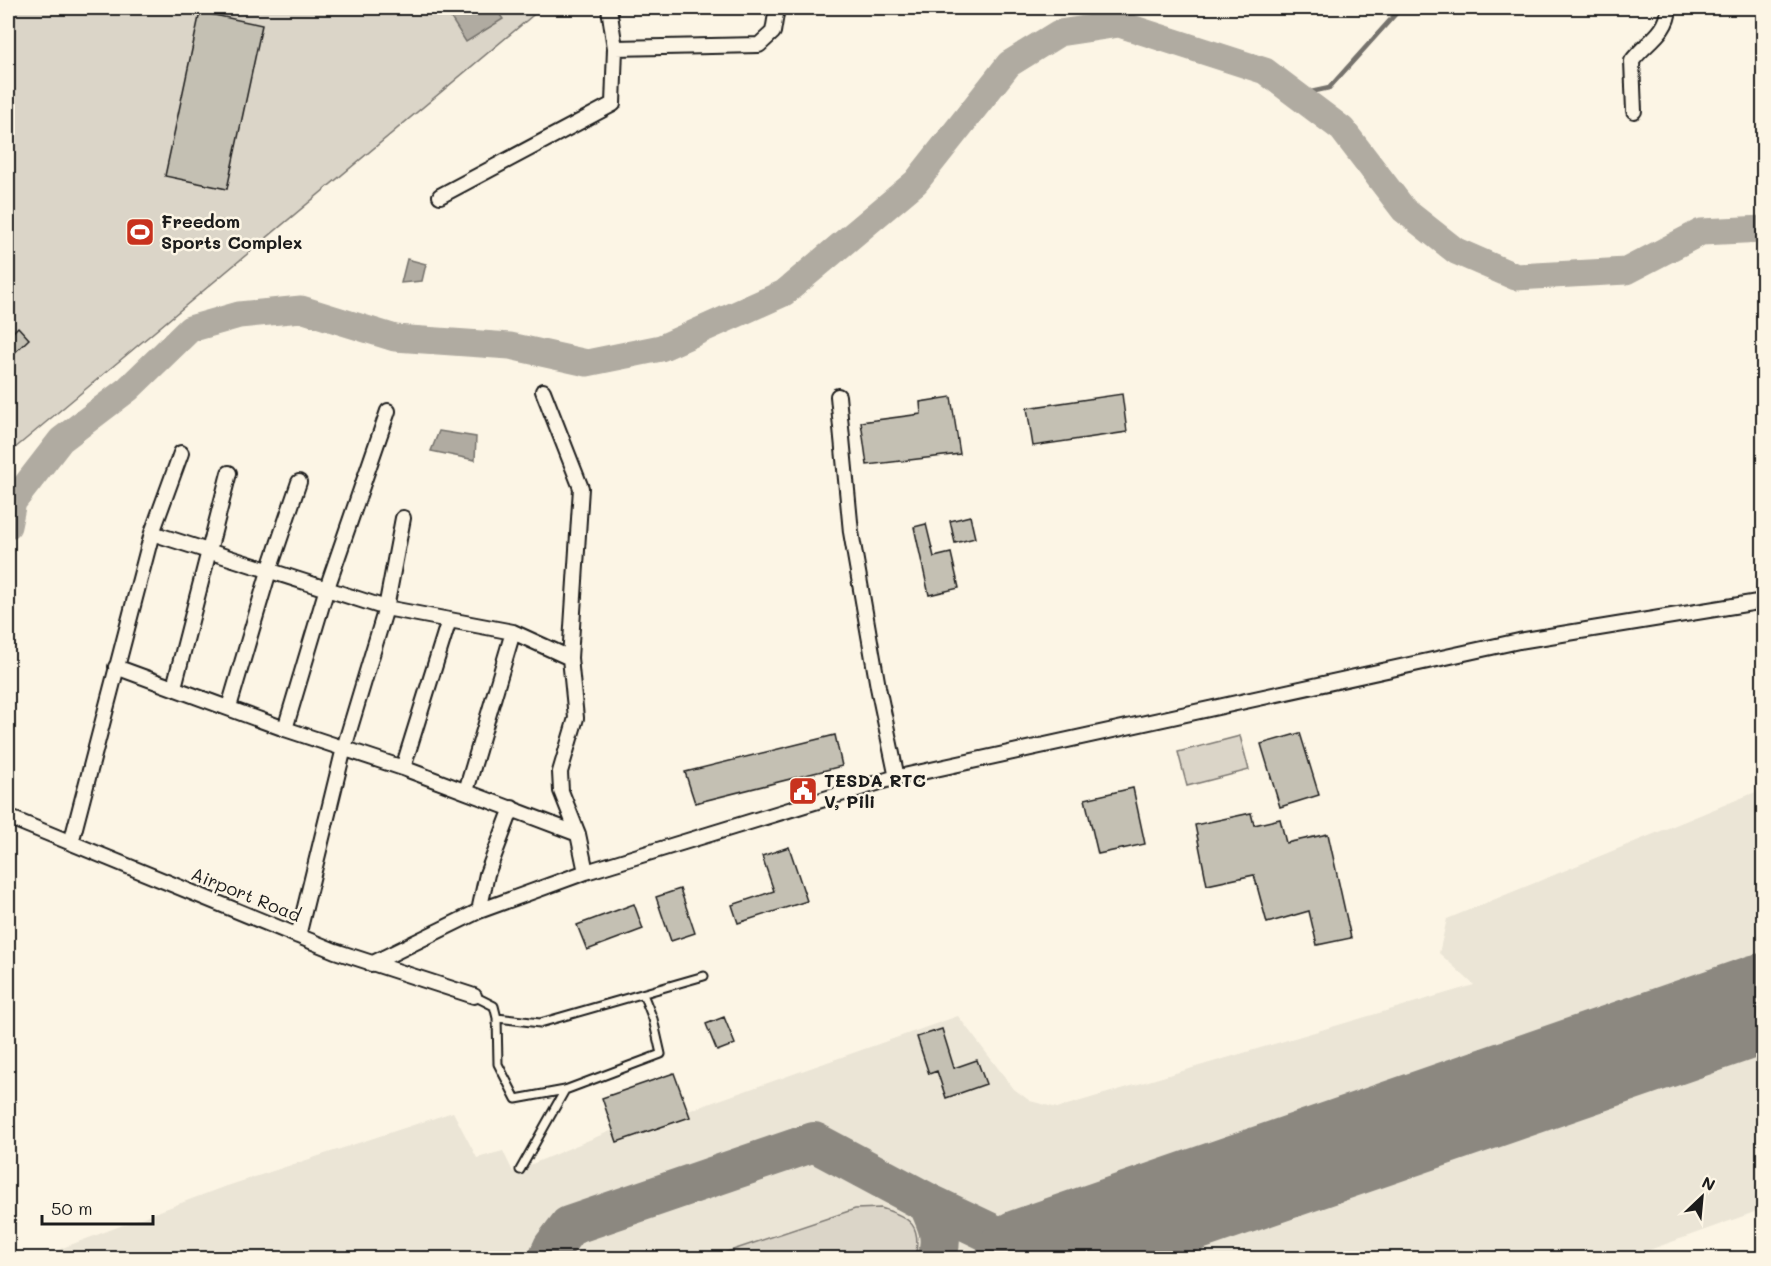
<svg xmlns="http://www.w3.org/2000/svg" width="1771" height="1266" font-family="Mali,sans-serif">
<style>
.built{fill:#ebe5d6}
.green{fill:#dbd5c8;stroke:#7c7872;stroke-width:1.5}
.water{fill:#b0aba1;stroke:#75726c;stroke-width:1.5}
.lines{fill:none;stroke-linecap:round;stroke-linejoin:round}
.stream{stroke:#75726c;stroke-width:4.5}
.river{stroke:#b0aba1;stroke-width:27}
.taxiway{stroke:#8c8880;stroke-width:40}
.runway{stroke:#8c8880;stroke-width:100}
.building{fill:#c4c0b3;stroke:#1c1c1c;stroke-width:1.5}
.service-casing{stroke:#1c1c1c;stroke-width:11}
.minor-casing{stroke:#1c1c1c;stroke-width:18}
.path{stroke:#1c1c1c;stroke-width:3;stroke-dasharray:4.5 4.5;stroke-linecap:butt}
.service{stroke:#fcf5e5;stroke-width:7}
.minor{stroke:#fcf5e5;stroke-width:14}
.labels{text-anchor:middle;stroke-width:5;stroke-linejoin:round;paint-order:stroke}
.poi-label{font-size:18px;font-weight:bold;fill:#1c1c1c;stroke:#fcf5e5;text-anchor:start}
.street-label{font-size:18px;fill:#1c1c1c;stroke:#fcf5e5}
</style>
<rect width="100%" height="100%" fill="#fcf5e5"/>
<filter id="ink" filterUnits="userSpaceOnUse"><feTurbulence type="fractalNoise" baseFrequency=".0167" numOctaves="2"/><feDisplacementMap in="SourceGraphic" scale="12" xChannelSelector="R" yChannelSelector="G"/><feConvolveMatrix kernelMatrix="1 2 1 2 8 2 1 2 1" color-interpolation-filters="sRGB"/></filter>
<g filter="url(#ink)">
<path class="built" d="M1763 789V1209L1627 1258H36L218 1189 453 1112 477 1158 503 1151 513 1172 613 1130 602 1098 674 1073 688 1111 958 1016 1014 1089 1030 1101 1057 1108 1474 985 1439 953 1447 919Z"/>
<path class="green" d="M8 8H538V11L8 454Z
M1240 736 1249 770 1187 786 1178 752Z
M881 1208C911 1218 922 1225 915 1258H709L855 1209Z"/>
<path class="water" d="M460 8H495L503 19 466 42 449 15Z
M407 259 426 264 422 281 401 283Z
M439 431 476 437 475 460 431 451Z"/>
<g class="lines">
<path class="stream" d="M1297 95 1329 88 1401 8"/>
<path class="river" d="M8 526 13 502 61 440 128 389 190 329 239 315 301 309 395 338 510 346 587 363 661 348 784 293 916 182 1009 64 1059 33 1119 24 1265 71 1342 129 1404 210 1456 251 1516 277 1626 271 1701 232 1764 229"/>
<path class="taxiway" d="M928 1203C936 1221 945 1239 936 1258
M548 1258 553 1247 569 1226 814 1142 928 1203 1037 1255"/>
<path class="runway" d="M1026 1258 1764 1003"/>
</g>
<path class="building" d="M200 12 262 25 227 189 165 176Z
M18 327 29 339 8 359V337Z
M1122 394 1127 432 1033 446 1027 408Z
M951 397 960 454 867 465 861 422 921 414 920 402Z
M970 516 975 538 955 543 950 521Z
M926 524 934 557 951 553 959 588 929 595 914 527Z
M1300 733 1319 795 1280 807 1261 744Z
M835 735 842 766 695 803 685 772Z
M1133 788 1145 844 1098 854 1085 799Z
M1251 813 1254 825 1280 819 1286 843 1328 834 1351 938 1317 945 1309 911 1267 923 1254 875 1207 885 1195 825Z
M789 847 807 901 738 923 732 905 774 891 762 856Z
M680 889 695 933 671 941 656 897Z
M634 904 643 929 587 950 577 925Z
M724 1017 735 1044 717 1051 706 1024Z
M942 1029 954 1068 977 1060 986 1084 946 1098 937 1071 929 1074 917 1037Z
M674 1073 690 1117 617 1142 602 1098Z"/>
<g class="lines">
<g class="service-casing">
<path id="service" d="M474 996 494 1006 497 1018 498 1064 516 1099 565 1090 661 1054 653 1019 643 994
M497 1018 540 1023 704 976
M520 1170 565 1090"/>
</g>
<g class="minor-casing">
<path id="minor" d="M615 48 759 45 773 32 777 8
M1634 111 1632 61C1646 42 1668 33 1669 8
M440 196 613 104 615 48 609 8
M543 391 581 488 570 658 576 718 560 772 561 791 578 834 586 872
M838 396 851 532 878 687 897 778
M152 533 386 608 513 632 570 658
M116 667 285 729 403 768 578 834
M174 687 229 473
M229 707 269 571 299 482
M285 729 327 588 388 411
M403 768 449 620
M466 791 513 632
M8 817 335 951 474 996
M71 843 152 533 181 453
M479 911 487 874 512 808
M298 936 344 748 386 608 403 518
M371 964 479 911 586 872 890 779 1519 641 1764 601"/>
</g>
<path class="path" d="M229 9V8"/>
<use href="#service" class="service"/>
<use href="#minor" class="minor"/>
</g>
</g>
<defs>
<g id="stadium-square" transform="scale(1.5)"><rect x="-9" y="-9" width="18" height="18" rx="4" fill="#c8321e" stroke="#fcf5e5"/><path d="M0-5a6.5 5 0 1 0 0 10a6.5 5 0 1 0 0-10ZM-3.5-1.8h7v3.6h-7Z" fill="#fff"/></g>
<g id="civic-square" transform="scale(1.5)"><rect x="-9" y="-9" width="18" height="18" rx="4" fill="#c8321e" stroke="#fcf5e5"/><path d="M-.6-6.5H3V-4.5H.6V-3L4-1V1h2V6H-6V1h2V-1L-.6-3ZM-1.2 2.5V6h2.4V2.5Z" fill="#fff"/></g>
</defs>
<g fill-rule="evenodd">
<use href="#stadium-square" x="140" y="232"/>
<use href="#civic-square" x="803" y="791"/>
</g>
<g class="labels">
<g class="poi-label">
<text x="161" y="228">Freedom<tspan x="161" dy="21">Sports Complex</tspan></text>
<text x="824" y="787">TESDA RTC<tspan x="824" dy="21">V, Pili</tspan></text>
</g>
<g class="street-label">
<text transform="translate(246 895) rotate(22)" y="6">Airport Road</text>
</g>
</g>
<rect width="1771" height="1266" fill="none" stroke="#fcf5e5" stroke-width="30"/>
<rect x="15" y="15" width="1741" height="1236" fill="none" stroke="#1c1c1c" stroke-width="2" filter="url(#ink)"/>
<g transform="translate(1702 1197) rotate(26)" stroke="#fcf5e5" stroke-width="4.5" paint-order="stroke">
<path d="M0-4.5L10 22L0 15L-10 22Z" fill="#1c1c1c"/>
<text y="-9" font-size="16" font-weight="bold" text-anchor="middle" fill="#1c1c1c">N</text>
</g>
<path d="M42 1215v9h111v-9" fill="none" stroke="#1c1c1c" stroke-width="3"/>
<text x="51" y="1215" font-size="18" fill="#1c1c1c" stroke="#fcf5e5" stroke-width="4.5" paint-order="stroke">50 m</text>
</svg>
